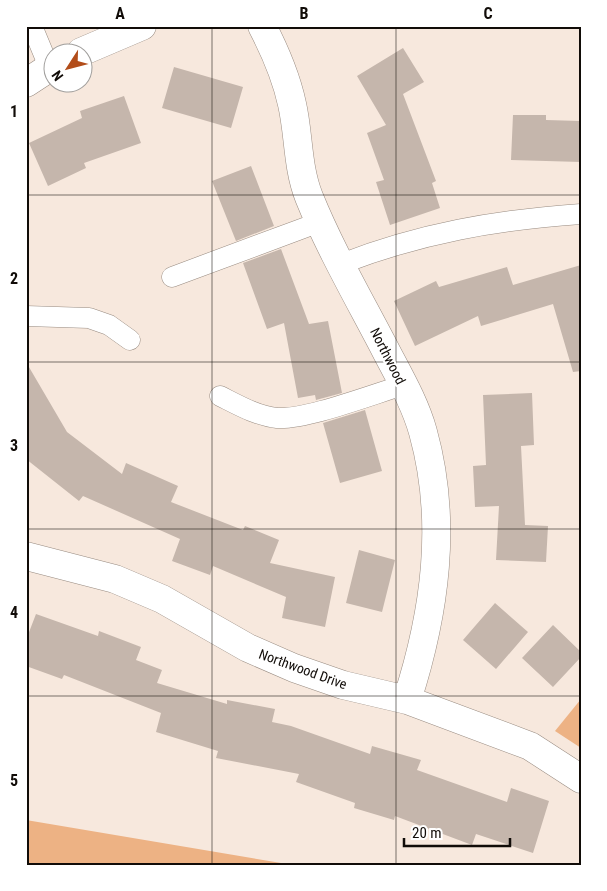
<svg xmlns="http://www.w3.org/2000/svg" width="607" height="891" font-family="'Roboto Condensed',sans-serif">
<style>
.green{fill:#edb284}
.building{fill:#c5b6ac}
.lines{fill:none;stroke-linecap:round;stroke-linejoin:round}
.lane-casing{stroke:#988b81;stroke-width:21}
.street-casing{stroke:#988b81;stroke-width:29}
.lane{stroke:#fff;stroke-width:20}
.street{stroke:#fff;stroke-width:28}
.grid{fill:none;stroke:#110c08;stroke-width:1;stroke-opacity:0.55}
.labels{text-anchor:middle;stroke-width:4;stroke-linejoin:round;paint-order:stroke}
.street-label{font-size:14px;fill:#110c08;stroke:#fff}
.neatline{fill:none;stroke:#110c08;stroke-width:2}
.grid-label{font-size:16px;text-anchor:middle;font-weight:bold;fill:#110c08}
</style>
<rect width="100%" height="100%" fill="#f7e8dd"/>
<path class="green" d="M581 699V748L555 731Z
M26 820 293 865H26Z"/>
<path class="building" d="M403 48 424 82 403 94 436 181 432 183 440 208 390 225 376 182 384 180 367 133 386 125 357 76Z
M174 67 243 87 231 128 162 108Z
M124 96 141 143 84 163 86 168 48 186 29 143 82 118 80 111Z
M513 115H546V120L581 121V162L511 160Z
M251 166 274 226 236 241 212 181Z
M281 249 309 324 328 321 342 393 316 400 315 395 298 398 284 323 267 329 243 263Z
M581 265V371L573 372 553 304 481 326 478 316 415 346 394 301 436 281 439 287 507 267 513 285Z
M26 362 67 432 122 474 126 463 178 486 171 502 243 530 245 526 279 540 270 563 335 577 325 627 282 618 286 597 213 566 210 575 172 561 180 539 83 496 79 501 26 459Z
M532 393 534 445 521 446 525 525 548 526 546 562 496 560 499 506 475 507 473 466 486 465 483 395Z
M365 410 382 471 340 483 323 423Z
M359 550 395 560 382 612 346 603Z
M495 603 528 632 496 669 463 640Z
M36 614 98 636 99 631 141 647 136 660 162 670 157 683 227 704V700L275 709 272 722 291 726 370 754 372 746 421 760 417 770 507 802 511 788 549 801 533 853 476 834 472 845 395 816 394 820 354 808 355 803 296 782 299 774 216 758 218 751 156 732 161 713 64 675 62 679 26 666V640Z
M553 625 581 652V657L553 687 522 658Z"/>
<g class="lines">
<g class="lane-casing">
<path id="lane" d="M32 26 49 67
M341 264C421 233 496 220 581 214
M172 277 320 222
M26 316 89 318 109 325 130 340
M220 396C238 405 257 416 277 418 306 420 373 394 404 385"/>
</g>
<g class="street-casing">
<path id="street" d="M262 26C275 51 286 76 292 104 299 134 297 167 309 197 330 249 359 299 385 349 399 376 415 403 423 432 448 522 435 613 407 700
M81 52 142 26
M26 83 52 66
M26 556 115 579 162 599 248 648 294 668 343 685 407 700 530 746 581 779"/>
</g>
<use href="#lane" class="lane"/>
<use href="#street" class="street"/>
</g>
<path class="grid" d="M212 26V865M396 26V865M26 195H581M26 362H581M26 529H581M26 696H581"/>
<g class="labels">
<g class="street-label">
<text transform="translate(388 356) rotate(63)" y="5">Northwood</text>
<text transform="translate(303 669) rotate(20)" y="5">Northwood Drive</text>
</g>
</g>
<rect width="607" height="891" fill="none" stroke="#ffffff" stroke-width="55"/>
<g transform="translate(68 68) rotate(234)"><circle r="24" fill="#ffffff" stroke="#a09e9c"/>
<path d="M0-4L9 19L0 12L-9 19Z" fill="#b24d1a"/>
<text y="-8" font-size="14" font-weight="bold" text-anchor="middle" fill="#110c08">N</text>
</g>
<path d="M404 838v8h106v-8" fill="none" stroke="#110c08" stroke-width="2.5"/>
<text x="412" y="838" font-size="15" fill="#110c08" stroke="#ffffff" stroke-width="4" paint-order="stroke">20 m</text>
<rect x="28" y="28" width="552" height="836" class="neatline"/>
<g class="grid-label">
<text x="120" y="19">A</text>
<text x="304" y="19">B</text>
<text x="488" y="19">C</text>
<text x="14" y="117">1</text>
<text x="14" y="284">2</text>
<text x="14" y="451">3</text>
<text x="14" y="618">4</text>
<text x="14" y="786">5</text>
</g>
</svg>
